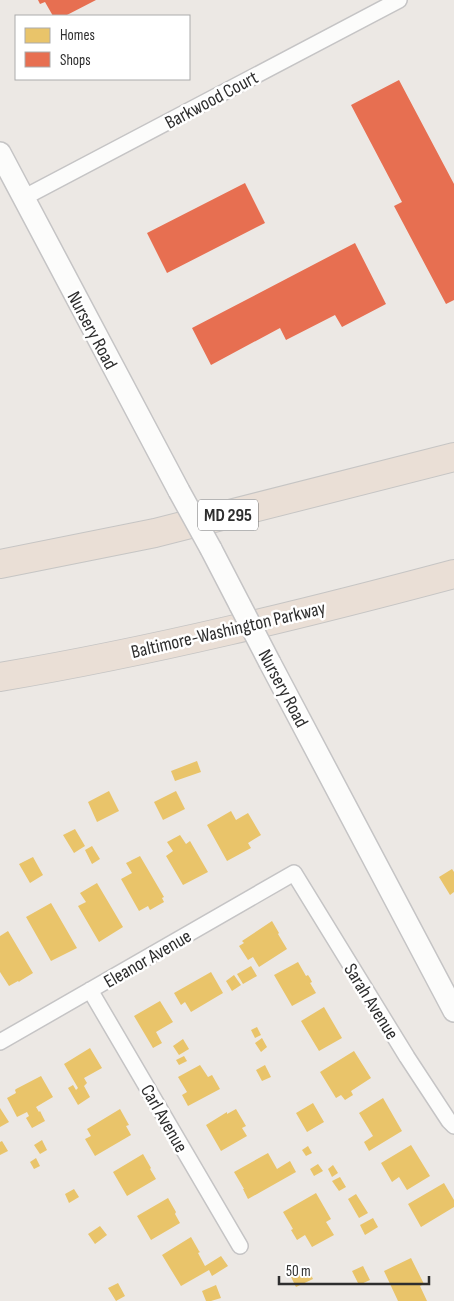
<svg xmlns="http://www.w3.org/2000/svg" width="454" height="1301" font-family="'Sofia Sans Condensed',sans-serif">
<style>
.homes{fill:#e9c46a}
.shops{fill:#e76f51}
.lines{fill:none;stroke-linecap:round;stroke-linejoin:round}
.minor-casing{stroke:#c5c4c5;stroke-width:18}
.secondary-casing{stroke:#c5c4c5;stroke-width:24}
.motorway-casing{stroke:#c6c5c4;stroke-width:30}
.minor{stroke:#fcfcfb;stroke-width:15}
.secondary{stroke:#fcfcfb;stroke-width:21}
.motorway{stroke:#eadfd6;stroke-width:28}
.secondary-bridge-casing{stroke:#c5c4c5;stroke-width:24;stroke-linecap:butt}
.secondary-bridge{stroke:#fcfcfb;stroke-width:21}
.labels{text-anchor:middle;stroke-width:5;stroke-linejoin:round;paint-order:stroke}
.shield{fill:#fff;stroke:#6d6d6d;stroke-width:1}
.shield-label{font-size:18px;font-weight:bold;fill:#2e2e2e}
.street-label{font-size:19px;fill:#2e2e2e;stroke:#fff}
</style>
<rect width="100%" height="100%" fill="#ece8e4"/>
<path class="homes" d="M197 761 201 772 175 781 171 771Z
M109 791 119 811 97 822 88 802Z
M176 791 185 809 163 820 154 802Z
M231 811 236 820 248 813 261 835 248 843 251 848 227 861 207 825Z
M75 829 85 846 74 853 63 835Z
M180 835 186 844 190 841 208 872 183 885 166 856 173 851 167 842Z
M92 846 100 859 92 864 85 850Z
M140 856 164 897 162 898 164 902 150 910 148 906 139 911 121 879 132 873 126 863Z
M33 857 43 875 30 883 19 864Z
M452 869 454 872V892L450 895 439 877Z
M97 883 123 927 99 942 78 906 86 902 80 893Z
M51 903 77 948 51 961 26 917Z
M272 921 279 933 278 934 287 949 259 967 253 957 248 960 239 946 244 943 242 941Z
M8 931 33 973 20 981 19 982 18 981 9 986 0 972V936Z
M298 962 306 976 308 975 310 978 312 982 310 983 316 993 292 1006 274 975Z
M251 966 257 976 243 984 237 974Z
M211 972 223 993 191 1012 185 1002 181 1005 174 993Z
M234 975 241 985 232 991 226 981Z
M160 1001 173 1022 156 1032 162 1043 153 1048 134 1016Z
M324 1007 342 1038 319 1051 301 1021Z
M257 1027 261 1035 255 1038 251 1030Z
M262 1038 267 1047 261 1052 255 1043Z
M183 1039 189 1049 179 1055 173 1046Z
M90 1048 102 1068 84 1078 87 1083 84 1086 90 1097 78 1105 68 1088 73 1085 76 1090 78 1088 64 1064Z
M354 1051 371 1078 351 1091 353 1095 345 1100 341 1095 336 1098 320 1072Z
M184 1056 187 1061 179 1065 176 1060Z
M200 1065 208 1077 212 1075 220 1089 188 1106 182 1095 187 1092 178 1077Z
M265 1065 271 1077 262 1081 256 1070Z
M41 1076 53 1097 36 1107 39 1112 40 1111 45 1121 32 1128 26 1118 29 1116 27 1112 17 1117 7 1098 16 1093 15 1090 16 1089Z
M383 1098 402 1131 369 1151 364 1142 373 1136 359 1113Z
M313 1103 324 1122 307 1132 296 1113Z
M0 1108 9 1122 0 1127Z
M120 1109 129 1125 126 1126 131 1135 95 1156 85 1139 91 1136 87 1129Z
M236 1109 246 1126 242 1128 247 1136 221 1151 206 1125 227 1112V1114Z
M42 1140 47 1150 40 1154 34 1145Z
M2 1141 8 1151 0 1155V1142Z
M411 1145 430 1176 407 1190 399 1177 392 1182 381 1163Z
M308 1146 312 1153 306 1156 302 1150Z
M268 1153 277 1169 290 1161 296 1172 248 1199 243 1189H244L234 1172Z
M143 1154 151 1168 150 1169 156 1179 127 1196 113 1172Z
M36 1158 40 1166 34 1169 30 1162Z
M318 1164 323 1171 314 1176 310 1169Z
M333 1165 338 1173 332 1177 328 1169Z
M340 1177 346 1187 339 1191 332 1181Z
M444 1183 454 1200V1207L421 1227 408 1204Z
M74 1189 79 1197 69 1203 65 1194Z
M316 1193 331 1219 326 1222 334 1235 312 1247 305 1235 297 1240 291 1230 293 1229 283 1212Z
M356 1194 368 1213 359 1218 348 1199Z
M168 1198 176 1212 175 1214 180 1223 151 1240 137 1216Z
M373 1218 378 1227 365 1235 360 1225Z
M100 1226 107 1235 95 1244 88 1234Z
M191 1237 199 1251 200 1252 198 1253 205 1266 221 1256 228 1266 212 1276 209 1270 181 1286 162 1255Z
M411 1258 424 1284 420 1286 427 1301H398L384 1271Z
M363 1266 370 1280 359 1285 352 1271Z
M308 1269 313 1279 296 1287 291 1277Z
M118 1283 125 1296 116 1301 108 1288Z
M216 1285 221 1298 211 1301H206L202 1291Z"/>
<path class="shops" d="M38 0H96L65 16H57L56 15 53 16 45 2 40 4Z
M399 80 454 184V300L446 304 394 206 402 202 351 105Z
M245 183 265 223 167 273 147 233Z
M355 243 386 304 342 327 335 315 286 340 280 328 211 365 192 328Z"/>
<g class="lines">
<g class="minor-casing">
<path id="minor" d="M23 198 399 0
M90 990 240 1246
M0 1042 294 873 407 1057 449 1121 454 1126"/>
</g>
<g class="secondary-casing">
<path id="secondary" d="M0 153 179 491
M211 549 240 605
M270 663 454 1011"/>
</g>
<g class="motorway-casing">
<path id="motorway" d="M0 564 155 533 454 457
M0 677C153 651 304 614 454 574"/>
</g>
<use href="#minor" class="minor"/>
<use href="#secondary" class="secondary"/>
<use href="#motorway" class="motorway"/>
<g class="secondary-bridge-casing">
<path id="secondary-bridge" d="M179 491 211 549
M240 605 270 663"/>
</g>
<use href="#secondary-bridge" class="secondary-bridge"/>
</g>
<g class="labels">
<rect class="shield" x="198" y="499.5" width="60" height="31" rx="4"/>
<g class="shield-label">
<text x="228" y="521">MD 295</text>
</g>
<g class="street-label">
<text transform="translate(211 99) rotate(-28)" y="7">Barkwood Court</text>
<text transform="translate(93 330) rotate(62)" y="7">Nursery Road</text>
<text transform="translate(228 629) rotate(-13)" y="7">Baltimore-Washington Parkway</text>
<text transform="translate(284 688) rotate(62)" y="7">Nursery Road</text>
<text transform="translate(147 958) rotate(-30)" y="7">Eleanor Avenue</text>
<text transform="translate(372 1001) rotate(58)" y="7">Sarah Avenue</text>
<text transform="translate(165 1118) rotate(60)" y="7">Carl Avenue</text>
</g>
</g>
<rect x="15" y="15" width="175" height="65" fill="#ffffff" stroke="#ababab"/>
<rect x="25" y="28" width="25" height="15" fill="#e9c46a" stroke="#ababab"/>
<text x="60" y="40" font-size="15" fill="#2e2e2e">Homes</text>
<rect x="25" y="52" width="25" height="15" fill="#e76f51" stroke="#ababab"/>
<text x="60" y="65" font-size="15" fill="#2e2e2e">Shops</text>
<path d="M279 1276v8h150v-8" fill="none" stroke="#2e2e2e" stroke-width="2.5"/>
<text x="286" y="1276" font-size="15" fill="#2e2e2e" stroke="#ffffff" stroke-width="4" paint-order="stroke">50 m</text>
</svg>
